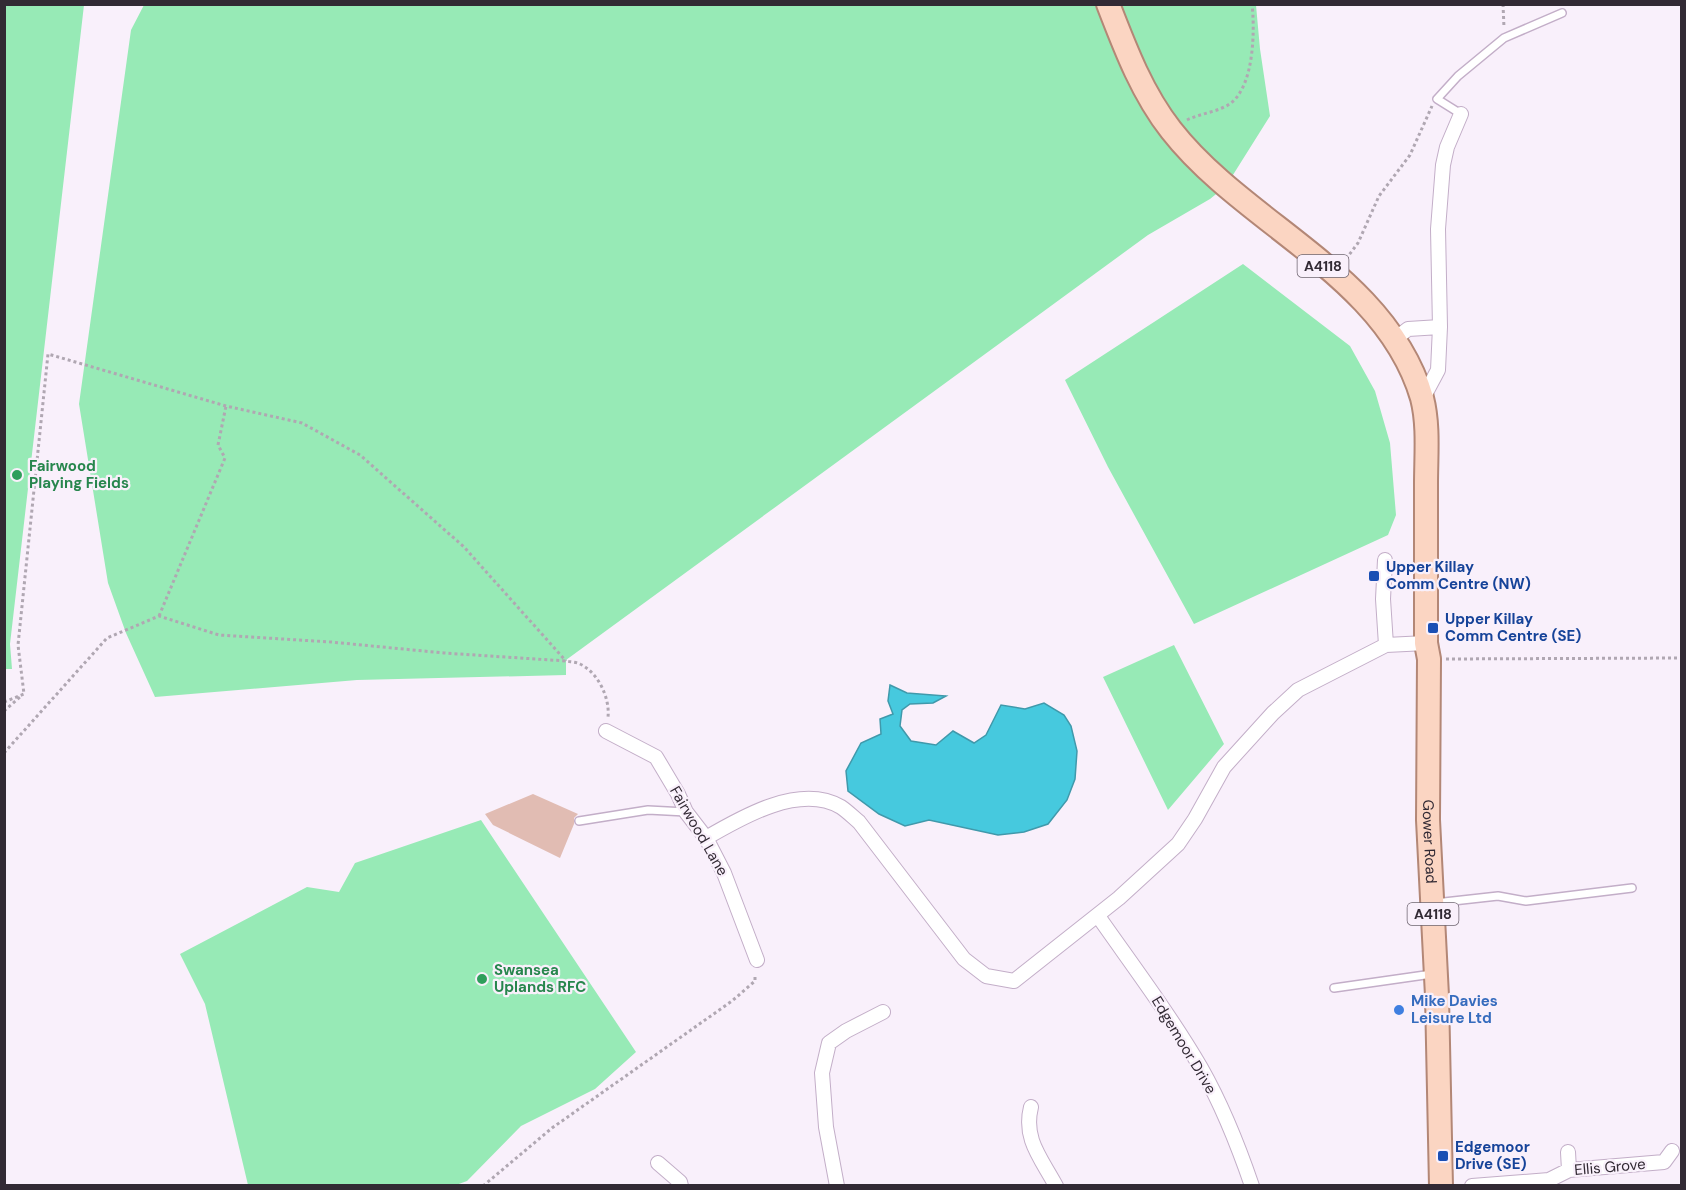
<svg xmlns="http://www.w3.org/2000/svg" width="1686" height="1190" font-family="'DM Sans',sans-serif">
<style>
.green{fill:#97eab6}
.water{fill:#46c9de;stroke:#4099ab;stroke-width:1.5}
.building{fill:#e1bcb3}
.lines{fill:none;stroke-linecap:round;stroke-linejoin:round}
.lane-casing{stroke:#c3aec8;stroke-width:10}
.street-casing{stroke:#c3aec8;stroke-width:16}
.primary-casing{stroke:#b38776;stroke-width:26}
.path{stroke:#b0a7b2;stroke-width:3;stroke-dasharray:3 3;stroke-linecap:butt}
.lane{stroke:#fff;stroke-width:7}
.street{stroke:#fff;stroke-width:14}
.primary{stroke:#fbd5c2;stroke-width:22}
.leisure-dot{fill:#2e9e5b;stroke:#f9f0fb;stroke-width:2}
.transit-dot{fill:#1a4fb4;stroke:#f9f0fb;stroke-width:2}
.shop-dot{fill:#3f7fe0;stroke:#f9f0fb;stroke-width:2}
.labels{text-anchor:middle;stroke-width:4.5;stroke-linejoin:round;paint-order:stroke}
.shield{fill:#f9f0fb;stroke:#6e6570;stroke-width:1.5}
.shield-label{font-size:14px;font-weight:bold;fill:#322a34}
.leisure-label{font-size:15px;font-weight:bold;fill:#27864d;stroke:#f9f0fb;text-anchor:start}
.transit-label{font-size:15px;font-weight:bold;fill:#164399;stroke:#f9f0fb;text-anchor:start}
.street-label{font-size:15px;fill:#322a34;stroke:#f9f0fb}
.shop-label{font-size:15px;font-weight:bold;fill:#366cbe;stroke:#f9f0fb;text-anchor:start}
</style>
<rect width="100%" height="100%" fill="#f9f0fb"/>
<path class="green" d="M4 5H84L10 644 12 669H4Z
M144 5H1256L1260 49 1270 116 1226 186 1210 199 1148 235 566 660V675L357 680 155 697 126 633 108 583 79 404 131 30Z
M1243 264 1350 346 1375 391 1390 443 1396 515 1388 535 1194 624 1108 467 1065 380Z
M1174 645 1224 744 1168 810 1103 677Z
M481 820 636 1052 595 1089 521 1126 467 1181 456 1185H248L205 1004 180 954 307 887 339 892 355 863Z"/>
<path class="water" d="M890 685 907 693 946 696 933 703 910 704 902 710 900 726 911 741 936 745 953 731 974 743 986 735 1001 705 1025 709 1044 703 1064 715 1071 726 1077 751 1075 779 1067 800 1048 824 1024 832 998 835 929 820 905 826 879 814 848 791 846 771 861 743 881 734 880 719 893 714 888 701Z"/>
<path class="building" d="M533 794 578 814 574 818V824L560 858 493 825 485 814Z"/>
<g class="lines">
<g class="lane-casing">
<path id="lane" d="M1461 114 1437 99 1458 76 1504 38 1562 13
M579 821 648 810 686 812
M1435 903 1498 896 1526 901 1632 888
M1334 988 1432 974"/>
</g>
<g class="street-casing">
<path id="street" d="M1395 339 1408 329 1440 327
M1422 400 1438 370 1440 327 1438 229 1443 165 1447 147 1461 114
M1385 560 1383 599 1386 645
M606 731 656 757 678 794 686 812 706 838 724 873 757 960
M706 838C742 817 800 783 841 807 847 811 853 817 859 822L964 959 986 976 1014 981 1119 898 1178 844 1195 819 1224 767 1273 713 1298 690 1386 645 1426 643
M1098 916C1133 966 1170 1015 1201 1068 1222 1105 1238 1145 1252 1186
M1031 1107C1023 1139 1041 1158 1056 1186
M1568 1152 1569 1170
M658 1163 680 1182 681 1186
M837 1186 826 1127 822 1073 829 1043 846 1031 883 1012
M1472 1186 1549 1180 1569 1170 1664 1162 1672 1151"/>
</g>
<g class="primary-casing">
<g id="primary">
<path id="s1" d="M1108 4C1125 48 1142 93 1171 130 1245 225 1386 275 1422 398 1429 425 1426 456 1426 484 1426 537 1426 590 1426 643L1429 659 1428 820 1437 996 1441 1186"/>
</g>
</g>
<path class="path" d="M1503 4 1504 28
M1187 120C1201 113 1219 112 1231 103 1254 85 1255 31 1252 4
M1346 259 1358 243 1379 196 1410 155 1432 106
M159 616 225 458 218 445 226 406
M1446 659 1682 658
M4 702 24 694 18 645 48 354 226 406 302 423 360 455 464 547 566 661
M4 711 20 697
M4 753 107 638 159 616 219 635 331 642 444 653 566 661C571 662 576 662 580 664 599 673 610 699 608 717
M483 1186 552 1128 732 1001 755 981V974"/>
<use href="#lane" class="lane"/>
<use href="#street" class="street"/>
<use href="#primary" class="primary"/>
</g>
<g class="leisure-dot">
<circle cx="17" cy="475" r="6"/>
<circle cx="482" cy="979" r="6"/>
</g>
<g class="transit-dot">
<rect x="1368" y="570" width="12" height="12" rx="3"/>
<rect x="1427" y="622" width="12" height="12" rx="3"/>
<rect x="1437" y="1150" width="12" height="12" rx="3"/>
</g>
<circle class="shop-dot" cx="1399" cy="1010" r="6"/>
<g class="labels">
<g class="shield">
<rect x="1297.5" y="255" width="51" height="22" rx="4.5"/>
<rect x="1407.5" y="903" width="51" height="22" rx="4.5"/>
</g>
<g class="shield-label">
<text x="1323" y="271">A4118</text>
<text x="1433" y="919">A4118</text>
</g>
<g class="leisure-label">
<text x="29" y="471">Fairwood<tspan x="29" dy="17">Playing Fields</tspan></text>
<text x="494" y="975">Swansea<tspan x="494" dy="17">Uplands RFC</tspan></text>
</g>
<g class="transit-label">
<text x="1386" y="572">Upper Killay<tspan x="1386" dy="17">Comm Centre (NW)</tspan></text>
<text x="1445" y="624">Upper Killay<tspan x="1445" dy="17">Comm Centre (SE)</tspan></text>
<text x="1455" y="1152">Edgemoor<tspan x="1455" dy="17">Drive (SE)</tspan></text>
</g>
<g class="street-label">
<text transform="translate(699 831) rotate(60)" y="5">Fairwood Lane</text>
<text dy="5" stroke="none"><textPath href="#s1" startOffset="958">Gower Road</textPath></text>
<text transform="translate(1184 1045) rotate(59)" y="5">Edgemoor Drive</text>
<text transform="translate(1610 1167) rotate(-5)" y="5">Ellis Grove</text>
</g>
<g class="shop-label">
<text x="1411" y="1006">Mike Davies<tspan x="1411" dy="17">Leisure Ltd</tspan></text>
</g>
</g>
<rect width="1686" height="1190" fill="none" stroke="#322a34" stroke-width="12"/>
</svg>
